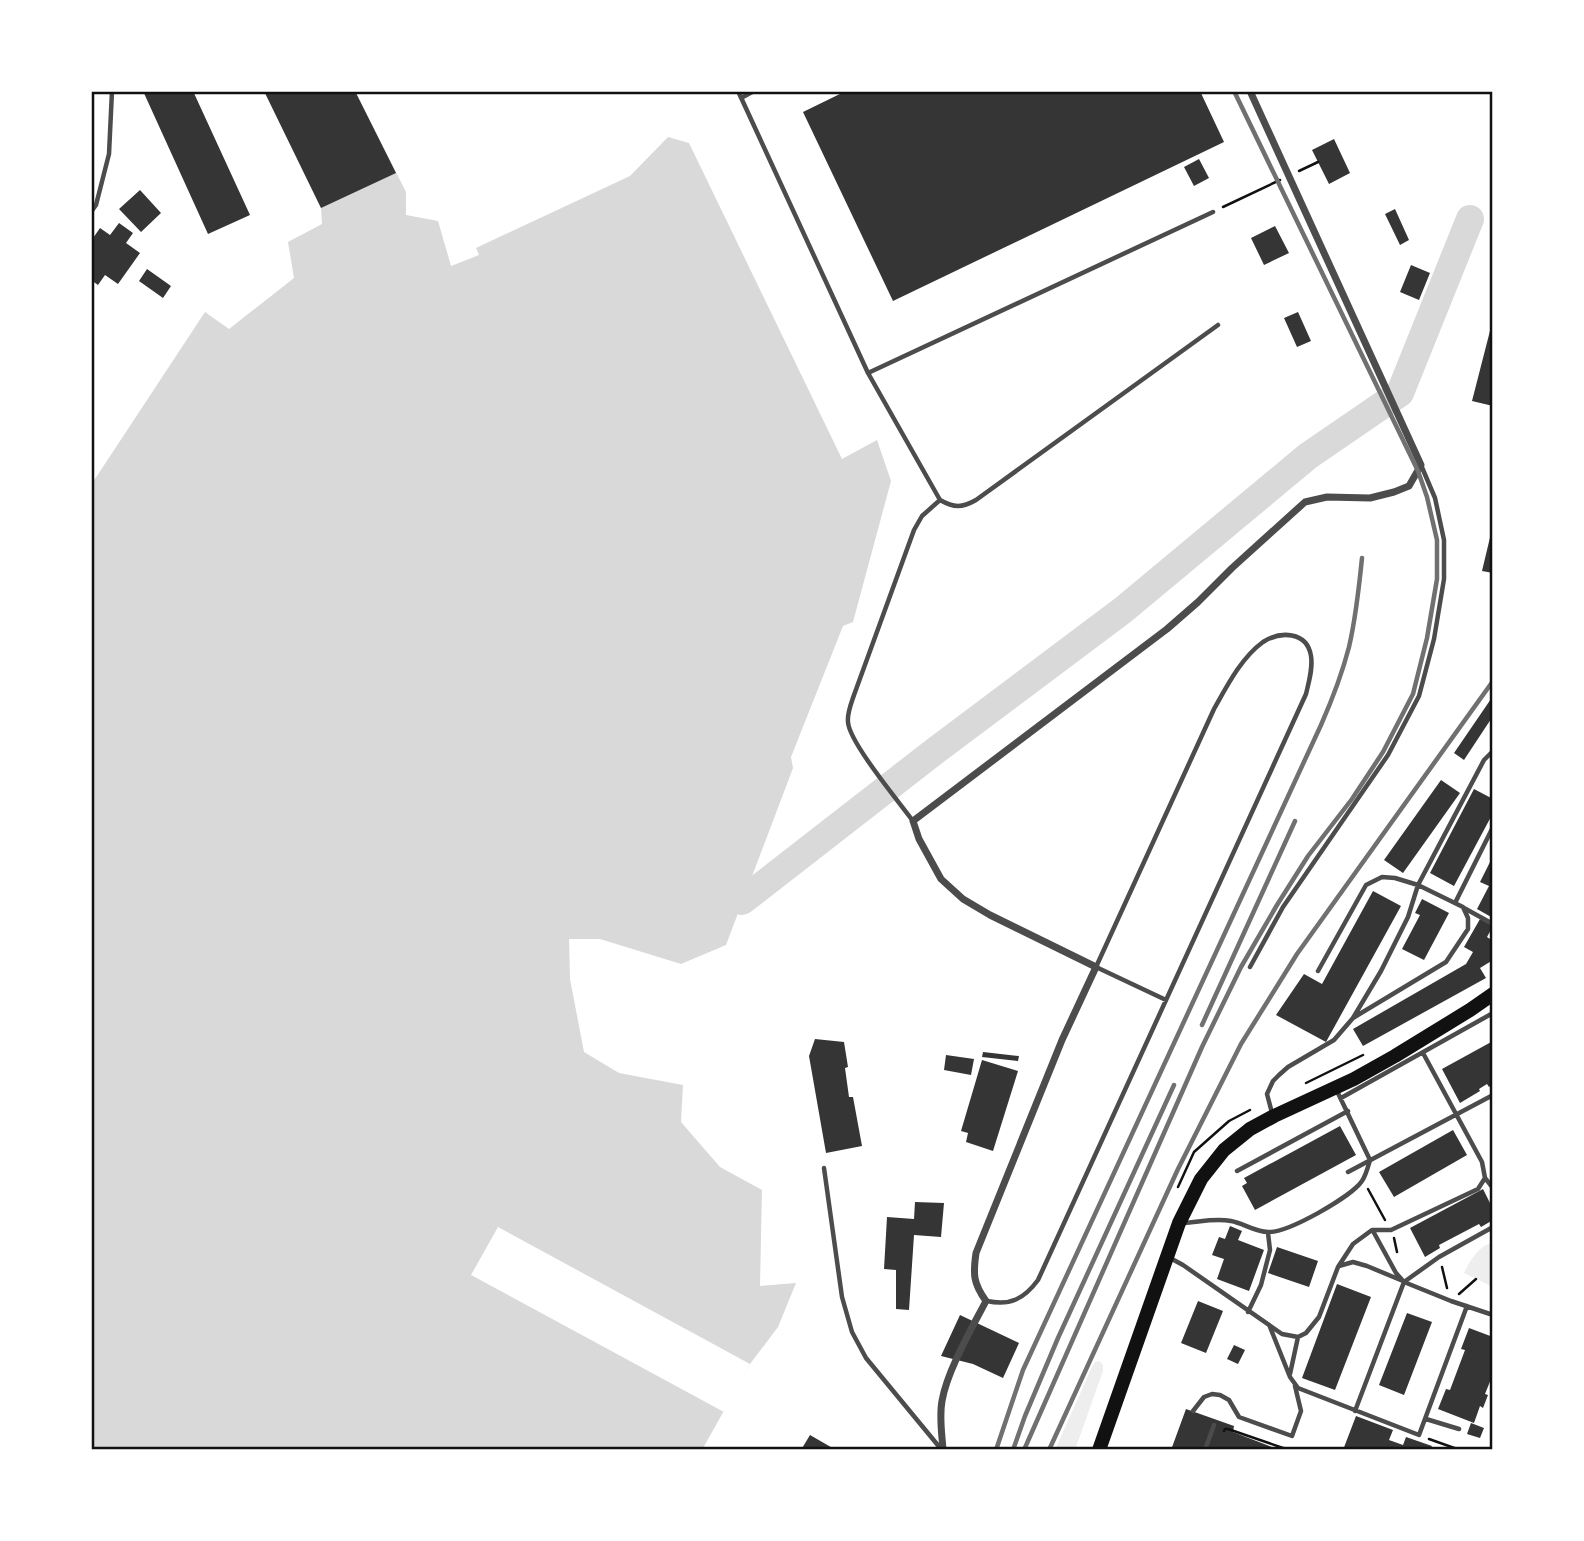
<svg xmlns="http://www.w3.org/2000/svg" width="1584" height="1541" font-family="Arial,sans-serif">
<style>
.green{fill:#eee}
.water{fill:#d9d9d9}
.pier{fill:#fff}
.lines{fill:none;stroke-linecap:round;stroke-linejoin:round}
.river{stroke:#d9d9d9;stroke-width:28}
.building{fill:#353535}
.path{stroke:#111;stroke-width:2.5}
.service{stroke:#4c4c4c;stroke-width:4.5}
.minor{stroke:#4c4c4c;stroke-width:7}
.primary{stroke:#111;stroke-width:14}
.rail{stroke:#707070;stroke-width:4.5}
.neatline{fill:none;stroke:#111;stroke-width:2.5}
</style>
<rect width="100%" height="100%" fill="#fff"/>
<path class="green" d="M1493 1242V1287L1464 1273C1470 1260 1479 1246 1493 1242Z
M1100 1361 1103 1365V1371L1075 1450H1055L1092 1367 1095 1362Z"/>
<path class="water" d="M264 91H355L406 192V215L438 221 451 266 479 255 476 248 630 176 668 137 689 143 842 459 877 440 891 481 853 622 843 626 791 757 793 768 726 945 681 964 600 939H569L570 979 584 1052 619 1073 683 1085 681 1122 720 1167 762 1190 760 1286 796 1283 778 1327 750 1364 702 1450H91V485L205 312 229 329 294 278 288 242 322 224 321 208Z"/>
<path class="pier" d="M498 1227 750 1364 724 1412 471 1275Z"/>
<g class="lines">
<path class="river" d="M742 901 935 751 1123 610 1308 456 1400 393 1470 219"/>
</g>
<path class="building" d="M143 91H193L250 215 208 234Z
M264 91H355L396 173 321 208Z
M846 91H1200L1224 142 893 301 803 112Z
M1334 139 1350 173 1329 184 1312 150Z
M1199 159 1209 178 1194 186 1184 167Z
M140 190 161 213 141 232 119 209Z
M1395 209 1409 240 1400 245 1385 214Z
M119 223 133 233 126 243 140 253 118 284 105 275 98 285 91 280V241L100 228 110 235Z
M1275 226 1289 253 1264 265 1251 238Z
M1411 265 1430 273 1419 300 1400 292Z
M147 269 171 286 163 298 139 281Z
M1298 312 1311 341 1297 347 1284 318Z
M1492 323 1493 324V406L1472 401Z
M1492 529H1493V573L1482 571Z
M1493 696V716L1464 760 1454 753Z
M1441 780 1460 793 1403 873 1384 860Z
M1474 789 1493 799V813L1454 886 1430 873Z
M1493 856V918L1477 909 1489 886 1480 882Z
M1373 891 1401 906 1326 1042 1276 1015 1304 974 1322 984Z
M1422 899 1449 913 1424 960 1402 949 1420 915 1415 913Z
M1480 919 1493 926 1487 937 1493 941V960L1480 968 1486 978 1363 1046 1353 1029 1466 964 1473 952 1464 947Z
M815 1039 844 1042 848 1067 845 1068 849 1097H853L862 1146 826 1153 809 1056Z
M1493 1041V1084L1489 1087 1487 1084 1479 1089 1480 1091 1460 1103 1442 1069Z
M983 1052 1019 1056 1018 1061 982 1057Z
M946 1055 974 1059 971 1075 944 1070Z
M982 1060 1018 1071 993 1151 966 1142 968 1133 961 1131Z
M1340 1126 1356 1155 1255 1210 1242 1186 1247 1183 1244 1178Z
M1453 1130 1467 1155 1394 1197 1379 1172Z
M1483 1189 1493 1209V1220L1481 1227 1479 1224 1439 1245 1440 1248 1425 1257 1410 1228Z
M915 1202 944 1203 941 1237 914 1235 909 1310 896 1309V1270L884 1269 887 1217 914 1219Z
M1230 1226 1242 1231 1238 1240 1264 1250 1249 1291 1217 1279 1224 1259 1212 1255 1219 1237 1225 1239Z
M1277 1247 1318 1261 1309 1287 1268 1273Z
M1337 1284 1371 1297 1335 1390 1302 1378Z
M1198 1301 1223 1311 1206 1353 1181 1343Z
M1407 1313 1432 1322 1404 1395 1379 1385Z
M960 1315 1019 1343 1003 1378 973 1364 941 1356Z
M1469 1328 1493 1337V1374L1485 1394 1488 1395 1483 1408 1480 1406 1474 1423 1438 1409 1446 1389 1450 1390 1465 1350 1461 1349Z
M1234 1345 1245 1350 1238 1364 1227 1359Z
M1186 1409 1234 1426 1233 1432 1280 1450H1171Z
M1356 1416 1393 1430 1389 1440 1403 1445 1406 1437 1432 1446 1430 1450H1343Z
M1471 1423 1484 1428 1480 1438 1467 1434Z
M810 1435 836 1450H801Z"/>
<g class="lines">
<path class="path" d="M1299 171 1318 162
M1223 207 1280 180
M1306 1083 1363 1055
M1178 1187 1194 1152 1229 1121 1250 1110
M1368 1189 1385 1220
M1394 1238 1397 1252
M1442 1267 1447 1288
M1459 1294 1476 1279
M1224 1431 1225 1429H1228L1289 1450
M1429 1439 1460 1450"/>
<path class="service" d="M738 91 868 373 940 500
M741 98 754 91
M91 212 96 205 109 154 112 91
M868 373 1213 212
M940 500C954 508 962 508 976 500L1218 325
M913 821C899 802 849 742 848 722 847 713 851 704 854 695L914 530 922 516 940 500
M1455 903 1493 827
M1464 908 1493 924
M1250 967 1283 907 1388 755 1419 696 1434 639 1444 579V540L1435 498 1421 465
M1318 971 1366 885 1382 877 1395 878 1418 885 1463 907 1468 918V929L1446 962 1353 1018
M1341 1098 1493 1013
M1272 1113 1267 1094 1273 1081 1279 1075 1288 1067 1334 1040 1353 1018 1381 971 1408 917 1418 885 1484 760 1493 751
M824 1168 842 1297 852 1332 866 1358 941 1449
M1237 1171 1348 1111
M1348 1172 1493 1095
M1485 1178 1493 1188
M1183 1223C1200 1222 1214 1218 1231 1221 1243 1223 1255 1232 1268 1232 1288 1233 1351 1197 1362 1181 1366 1175 1368 1167 1370 1160L1337 1091
M1373 1231 1396 1273 1404 1282 1451 1301 1493 1315
M1170 1258 1183 1265 1282 1334 1298 1337 1306 1333 1319 1317 1338 1267 1353 1244 1372 1230H1391L1478 1189 1485 1178 1482 1162 1423 1053
M1339 1266 1353 1262 1367 1266 1403 1281
M987 1301C1010 1306 1024 1299 1038 1280L1306 694C1309 681 1313 668 1311 656 1307 631 1280 631 1263 642 1241 658 1227 686 1214 709L1096 967 1166 1000
M1248 1312 1261 1285 1270 1250 1268 1233
M1270 1327 1290 1377 1298 1388 1419 1435 1467 1306
M1290 1374 1298 1337
M1193 1411 1204 1397 1212 1394 1220 1395 1229 1400 1239 1417 1292 1436 1301 1411 1295 1386
M1355 1411 1404 1282 1439 1257 1493 1227
M1426 1419 1459 1429
M1205 1450 1214 1425"/>
<path class="minor" d="M943 1450C942 1434 939 1417 942 1401 947 1371 972 1328 986 1301 973 1283 973 1274 976 1253L1062 1040 1096 967 990 915 963 899 941 879 919 839 913 821 1167 629 1198 602 1232 568 1305 502 1327 497 1370 498 1394 492 1409 486 1421 465 1250 91"/>
<path class="primary" d="M1099 1450 1179 1223 1201 1179 1224 1150 1250 1129 1274 1116 1354 1079 1395 1056 1470 1010 1493 994"/>
<path class="rail" d="M1202 1025 1295 821
M996 1450 1023 1370 1321 725C1332 700 1342 674 1349 647 1356 617 1359 588 1362 558
M1013 1450 1025 1416 1058 1338 1174 1085
M1024 1450 1202 1047 1241 967 1277 905 1308 856 1352 799 1383 752 1413 694 1427 638 1437 579V540L1427 497 1418 471 1234 91
M1049 1450 1178 1169 1241 1044 1297 954 1493 681"/>
</g>
<rect width="1584" height="1541" fill="none" stroke="#ffffff" stroke-width="186"/>
<rect x="93" y="93" width="1398" height="1355" class="neatline"/>
</svg>
